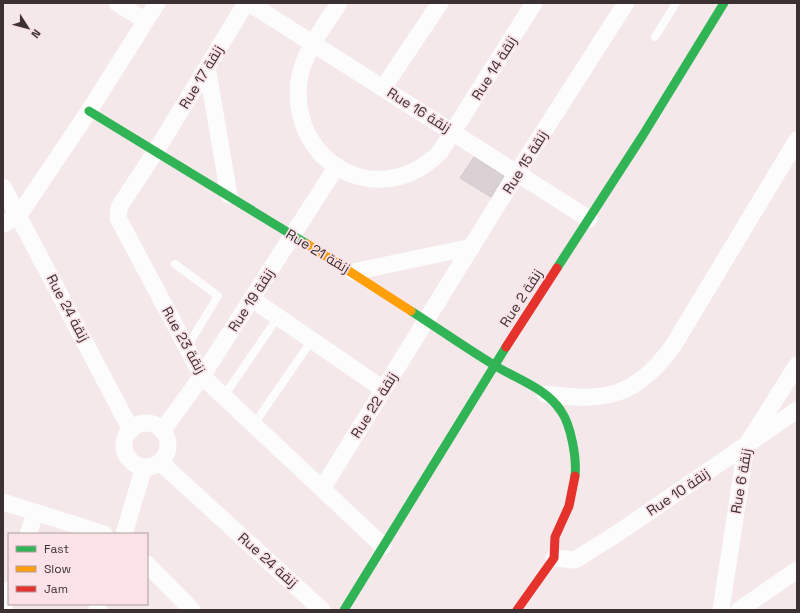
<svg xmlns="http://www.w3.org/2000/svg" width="800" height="613" font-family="'Space Grotesk',Cairo,sans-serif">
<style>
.building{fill:#d9d1d3;stroke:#d2c9cc}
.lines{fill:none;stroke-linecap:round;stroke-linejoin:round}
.lane{stroke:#fdfcfc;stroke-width:8}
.street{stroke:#fdfcfc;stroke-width:17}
.fast{stroke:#30b455;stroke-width:9}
.slow{stroke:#ff9f0a;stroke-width:9}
.jam{stroke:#e5322d;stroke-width:9}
.labels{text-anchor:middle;stroke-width:3.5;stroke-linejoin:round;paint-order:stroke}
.street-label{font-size:14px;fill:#3b3133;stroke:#fae2e7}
</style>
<rect width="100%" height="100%" fill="#f4e8ea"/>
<path class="building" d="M474 157 504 176 491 197 460 178Z"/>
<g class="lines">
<path class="lane" d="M655 37 676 3
M175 264 218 296 187 347
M224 396 278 317
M254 424 312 340"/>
<path class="street" d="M117 3 146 21
M246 3 156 151 123 201 119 208 118 218 202 376 383 546
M249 3 589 219
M339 3C324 27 303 52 299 81 289 164 380 213 440 152L534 3
M207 67 229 195
M383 88 440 3
M3 187 131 430
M3 224 19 215 89 111 157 3
M353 272 472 247
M252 299 383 389
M545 394C605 402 635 398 673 346L797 140
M124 445a22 22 0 1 1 44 0a22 22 0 1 1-44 0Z
M162 431 202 376 337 166
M160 462 322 610
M322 489 517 173 626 3
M3 502 104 534
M28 534 35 514
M124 534 144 467
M554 558 575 560 618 533 797 410
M147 564 192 610
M3 608 9 590
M97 610 99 604
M721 610 746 446 797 365
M739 610 797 570"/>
<path class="fast" d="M89 111 307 244
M557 268 643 135 724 3
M411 311C439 329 466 348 494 365 516 379 546 388 561 411 571 425 577 459 575 476
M344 610 506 347"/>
<path class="slow" d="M307 244 411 311"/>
<path class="jam" d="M506 347 557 268
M517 610 554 558 555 537 569 506 575 476"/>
</g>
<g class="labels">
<g class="street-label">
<text transform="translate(494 68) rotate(-58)" y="5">Rue 14 زنقة</text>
<text transform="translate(201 77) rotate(-59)" y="5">Rue 17 زنقة</text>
<text transform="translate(419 110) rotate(32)" y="5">Rue 16 زنقة</text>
<text transform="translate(525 162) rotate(-58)" y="5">Rue 15 زنقة</text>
<text transform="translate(318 251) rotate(31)" y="5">Rue 21 زنقة</text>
<text transform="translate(521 298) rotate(-57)" y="5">Rue 2 زنقة</text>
<text transform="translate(251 300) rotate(-57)" y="5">Rue 19 زنقة</text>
<text transform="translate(68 308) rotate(62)" y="5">Rue 24 زنقة</text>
<text transform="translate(184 340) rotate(61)" y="5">Rue 23 زنقة</text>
<text transform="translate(374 405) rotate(-58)" y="5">Rue 22 زنقة</text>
<text transform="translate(741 481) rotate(-80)" y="5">Rue 6 زنقة</text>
<text transform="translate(678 492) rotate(-34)" y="5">Rue 10 زنقة</text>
<text transform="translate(268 560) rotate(42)" y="5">Rue 24 زنقة</text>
</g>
</g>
<rect width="800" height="613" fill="none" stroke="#3b3133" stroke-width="8"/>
<rect x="8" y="533" width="140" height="72" fill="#fae2e7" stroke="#ae9b9f"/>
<rect x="16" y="546" width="20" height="6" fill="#30b455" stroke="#ae9b9f"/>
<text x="44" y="553" font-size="12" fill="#3b3133">Fast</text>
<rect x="16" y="566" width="20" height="6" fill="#ff9f0a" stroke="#ae9b9f"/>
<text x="44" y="573" font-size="12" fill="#3b3133">Slow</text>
<rect x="16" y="586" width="20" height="6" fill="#e5322d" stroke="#ae9b9f"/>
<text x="44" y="593" font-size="12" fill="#3b3133">Jam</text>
<g transform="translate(28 28) rotate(126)" stroke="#fae2e7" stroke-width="3" paint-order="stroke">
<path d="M0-3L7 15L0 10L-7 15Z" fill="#3b3133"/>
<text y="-6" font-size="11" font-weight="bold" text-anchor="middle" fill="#3b3133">N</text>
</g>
</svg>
